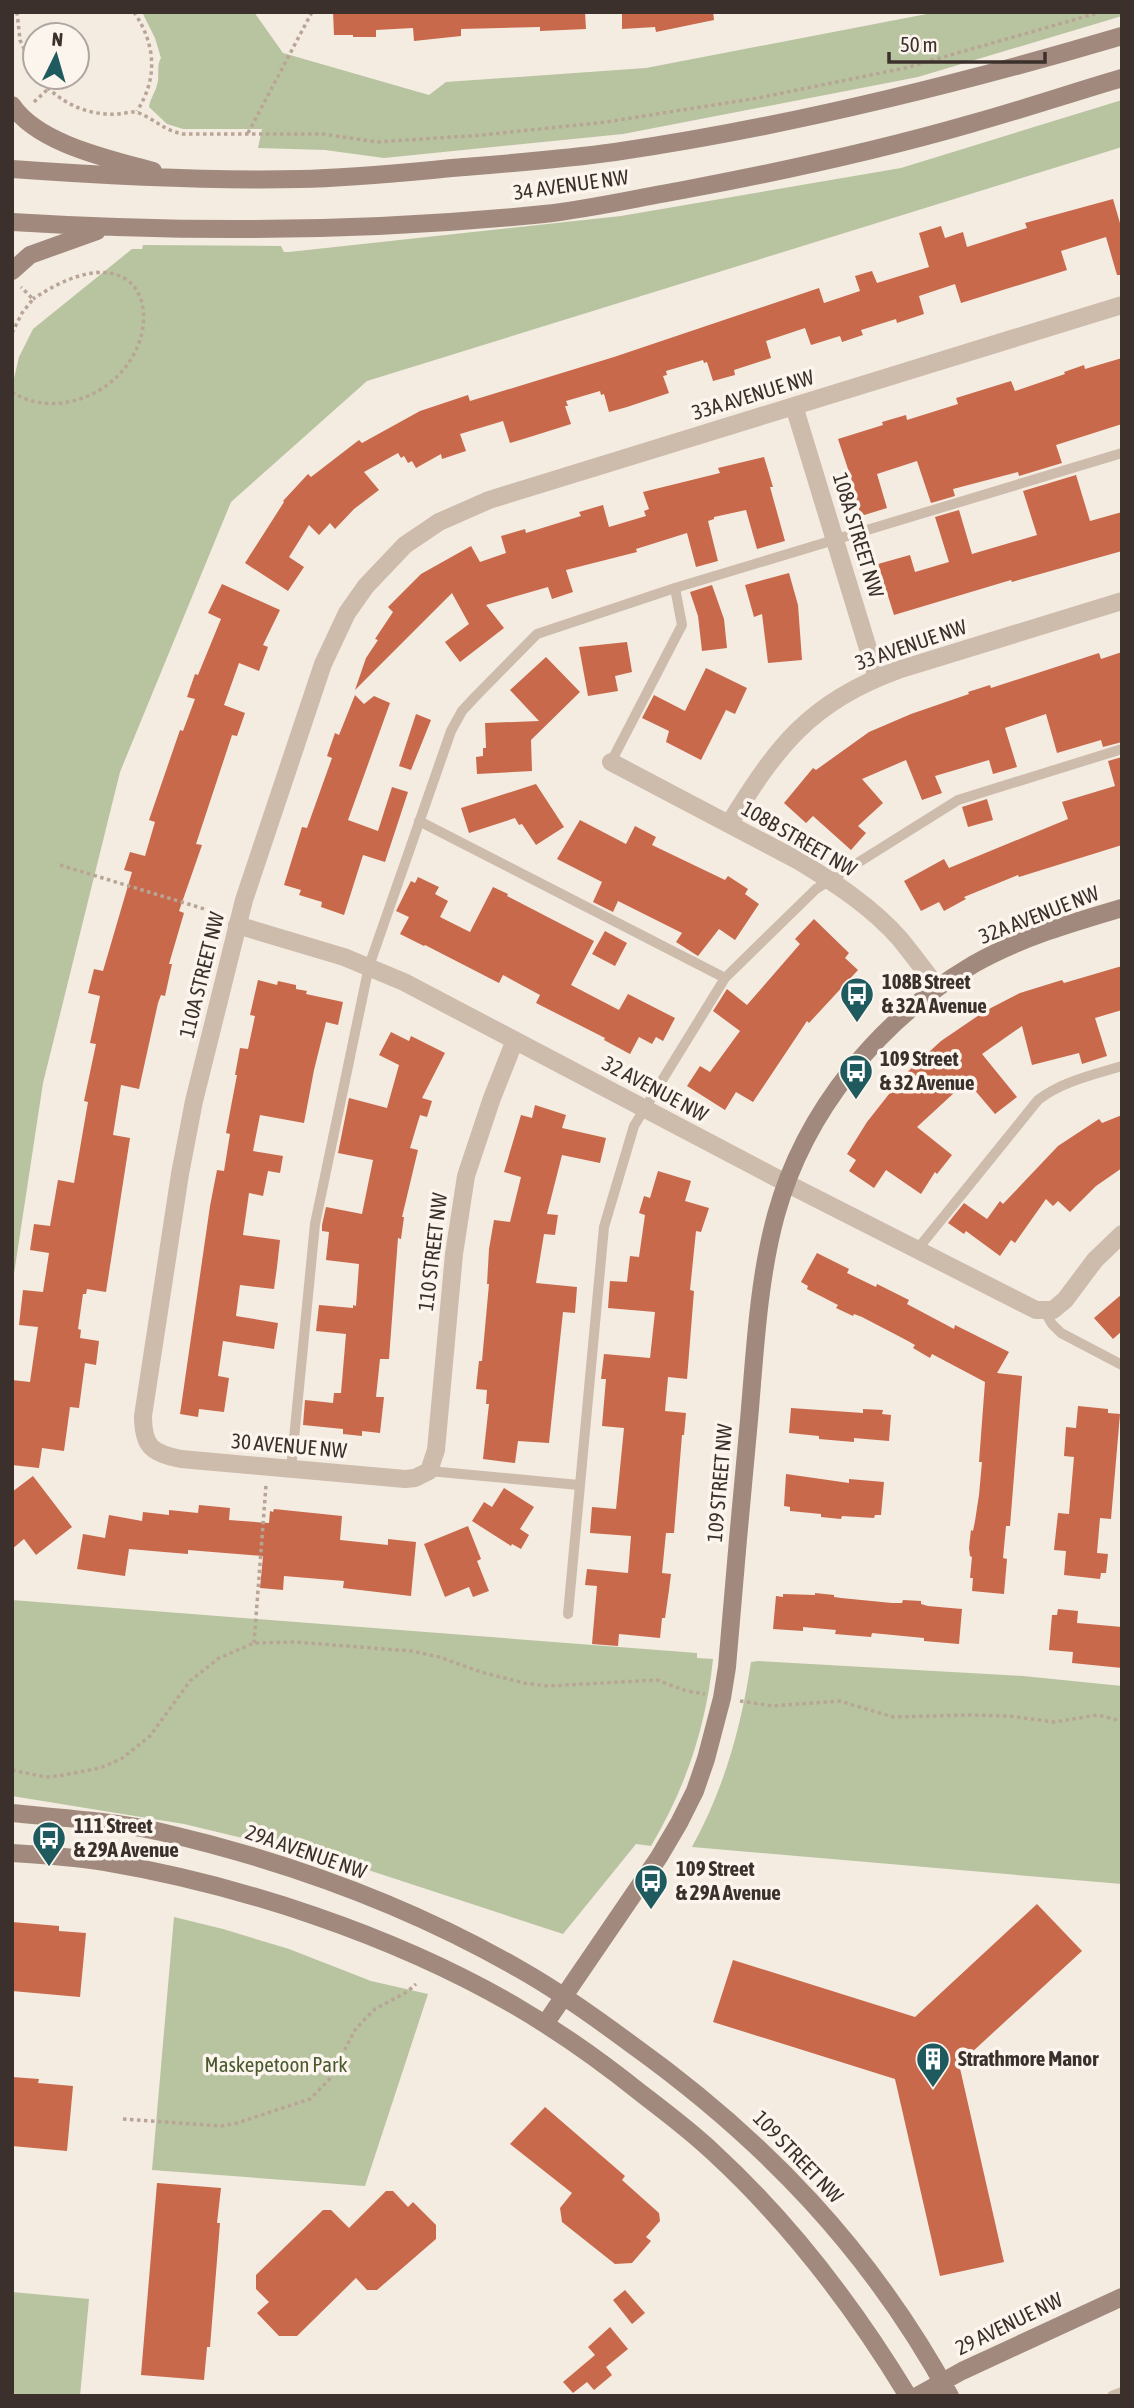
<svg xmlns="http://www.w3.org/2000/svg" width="1134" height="2408" font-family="'Asap Condensed',sans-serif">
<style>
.green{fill:#b8c4a0}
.building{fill:#c8694b}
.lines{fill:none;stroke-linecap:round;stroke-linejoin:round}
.path{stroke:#b9a596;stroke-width:3.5;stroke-dasharray:3.5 3.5;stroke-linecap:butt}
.lane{stroke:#cdbbac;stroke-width:10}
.street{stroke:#cdbbac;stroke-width:18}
.secondary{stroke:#a18a7d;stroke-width:18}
.labels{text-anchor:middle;stroke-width:7;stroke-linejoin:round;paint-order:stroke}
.street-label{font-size:21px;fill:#3b302b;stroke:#fbf5ee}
.poi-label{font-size:21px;font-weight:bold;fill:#3b302b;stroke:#fbf5ee;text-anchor:start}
.park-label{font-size:21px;fill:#4a5a2e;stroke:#fbf5ee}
</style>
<rect width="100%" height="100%" fill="#f4ebe1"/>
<path class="green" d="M142 12H254L283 53 429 95 446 82 646 68 937 12H1122V16L918 77 623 134 384 158 325 150 258 148 262 129H183L167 124 149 107C150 99 155 93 157 85 160 76 156 65 161 58L155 38Z
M1122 100V147L367 381 231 502 120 772 43 1083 12 1287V387L19 357 33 329 132 249H142L143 245 281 246 284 252H289L621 216 901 168Z
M12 1600 697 1653V1658L713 1659C706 1727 686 1787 651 1846L636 1844 563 1934 350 1864 184 1824 12 1796Z
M758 1661 1023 1676 1122 1686V1884L692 1847C724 1789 741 1728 751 1662Z
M174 1917 223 1929 289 1949 371 1981 428 1994 365 2186 152 2170Z
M12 2292 89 2299 80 2396 12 2395Z"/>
<path class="building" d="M333 12H585L586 29 540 31V27L461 29V36L414 41 413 28 376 30V37H353V35H334Z
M622 12H713L714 20 656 32 655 27 622 29Z
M1113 199 1122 230V275H1117L1106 237 1061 251 1067 270 961 303 955 284 919 296 924 314 897 323 896 319 861 330 863 335 842 342 840 336 811 345 805 328 766 341 771 358 734 370 735 375 713 381 707 362 704 363 703 360 666 371 667 375 663 376 669 393 627 407 609 412 604 394 601 395 600 391 566 401 568 406H565L571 424 533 436 510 443 503 421 460 434 466 451 442 459 441 454 416 468 412 461 408 463 404 456 401 458 398 453 364 472 379 490 354 509 335 529 330 523 319 535 309 525 289 557 304 567 288 591 245 563 284 502 283 501 308 474 311 477 359 440 362 443 420 411 468 395 470 401 614 357 819 288 824 303 860 291 855 276 872 271 877 283 929 267 919 233 941 226 945 238 963 232 967 247 1027 228 1025 223Z
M1122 358V424L1056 445 1062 463 1019 476 1018 472 953 489 955 496 931 503 917 461 877 474 887 508 861 516 854 493H856L838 439 883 425 882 422 906 415 907 420 958 404 956 398 1011 381 1015 391 1065 374 1064 372 1084 365 1085 369Z
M764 457 773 487H770L785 541 757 549 746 510 714 517V519L708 521 718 561 696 567 687 533 636 549 637 552 566 570 573 592 552 599 548 587 486 605 504 628 460 662 445 642 469 624 452 593 355 690 366 658 378 640 375 639 393 612 388 607 421 574 471 546 480 562 506 553 501 536 525 529 526 533 581 516 579 512 603 505 609 527 646 516 644 511 649 509 643 492 720 473 718 468Z
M1076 475 1090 521 1122 512V551L1012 582 1011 580 894 615 878 564 910 555 915 572 949 562 935 517 959 510 972 554 1037 535 1023 491Z
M789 573 798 605 802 660 768 663 762 614 754 617 745 585Z
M222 584 280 610 263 645 268 647 259 671 239 663 224 705 245 713 237 736 232 735 196 844 202 845 179 911 184 913 169 964H172L165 996 161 995 158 1003 139 1089 121 1085 113 1135 130 1138 106 1292 87 1289 86 1294H83L78 1329 81 1330 80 1338 99 1341 96 1365 85 1363 79 1408 70 1407 64 1451 42 1448 39 1468 12 1465V1380L30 1382 38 1327 19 1325 23 1290 43 1292 49 1253 30 1250 34 1224 50 1226 58 1180 74 1183 88 1102 84 1101 96 1044 90 1043 100 996 88 993 94 969 103 971 132 872 124 870 130 852 145 856 155 822 149 820 180 730 183 731 195 699 187 697 195 674 198 675 221 619 208 613Z
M712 585 724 619 727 648 702 651 698 616 690 592Z
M627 642 632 672 615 676 618 691 588 696 579 647Z
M1122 652V742L1103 747 1101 740 1057 753 1046 714 1005 728 1017 767 993 774 989 760 935 776 942 793 922 800 906 760 862 779 883 803 858 826 866 833 851 850 813 816 806 823 784 803 813 768 816 770 869 732 911 714 969 694 968 692 990 685 991 688 1099 653 1101 659Z
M546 657 580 692 531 740 532 771 477 774 476 757 483 756V748H486L485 723 539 721 510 690Z
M706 668 747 688 735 714 726 710 701 760 666 742 669 731 642 718 654 695 685 711Z
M355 695 364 704 374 696 390 703 348 820 378 831 392 787 408 792 385 862 363 855 344 915 321 907 322 902 299 895 301 890 284 885 302 827 307 828 332 758 327 756 335 733 339 735Z
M416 714 431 720 411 770 399 766Z
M1122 757V845L1019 877 1018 875 964 897 966 899 944 911 939 902 921 911 904 881 944 859 949 868 1068 819 1062 802 1115 786 1108 761Z
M536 784 564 827 536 845 522 824 519 825 515 818 469 833 461 808Z
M987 799 993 820 968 827 962 807Z
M580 820 626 844 635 826 656 837 652 845 725 880 728 876 748 889 745 894 759 904 735 940 719 929 698 956 676 942 682 933 618 901 613 912 593 902 602 882 557 859Z
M418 877 439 887 435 894 448 901 440 917 470 932 493 887 508 894 507 896 594 941 571 985 619 1010 628 994 675 1018 663 1041 656 1037 652 1044 639 1037 630 1054 604 1040 605 1038 536 1003 540 995 503 975 499 983 425 945 424 946 400 934 409 917 396 911 411 881 415 883Z
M814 919 849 953 845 958 858 970 809 1023 807 1021 753 1102 736 1092 725 1110 687 1086 700 1066 710 1072 740 1031 713 1011 727 989 747 1005 800 944 795 939Z
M605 931 627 943 615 966 592 954Z
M1122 966V1010L1095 1018 1107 1056 1082 1064 1079 1053 1032 1065 1022 1026 982 1054 1017 1097 995 1114 967 1081 917 1127 952 1155 937 1174 935 1172 921 1194 886 1170 874 1188 849 1171 856 1160 847 1154 867 1122 904 1075 941 1041 985 1011 1020 993 1062 980 1064 983Z
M258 980 277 985 278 981 296 985V989L307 991 306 994 343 1002 338 1025 326 1022 314 1070 304 1123 260 1115 253 1151 283 1156 280 1173 268 1171 263 1196 249 1193 243 1235 280 1240 277 1267 274 1289 240 1285 236 1316 278 1323 274 1349 223 1341 218 1376 229 1378 224 1412 199 1409 198 1417 180 1414 210 1206 217 1170 224 1171 230 1134 226 1133 237 1075H235L240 1048 248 1049 255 1016 250 1015Z
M391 1032 409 1041 411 1036 445 1053 422 1098 432 1101 427 1117 420 1115 410 1148 418 1150 402 1217H404L401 1239 398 1238 389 1359H380L376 1397H384L380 1433 362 1431V1436L343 1434V1429L303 1425 305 1400 333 1403 334 1393H341L346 1334 316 1331 319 1305 353 1308V1305L356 1306 359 1264 326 1260 329 1232 322 1231V1225L326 1207 362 1214 373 1160 338 1153 349 1098 387 1108 399 1065 379 1055Z
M535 1105 566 1115 562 1128 606 1138 600 1163 562 1155 547 1214 558 1215 555 1235 544 1234 536 1283 577 1287 575 1313 563 1312 549 1443 518 1441 515 1463 483 1459 489 1404H486L487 1390 476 1389 479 1361H482L489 1284H487L489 1249 494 1220 510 1222 521 1177 504 1172 521 1115 532 1118Z
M1122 1115V1168L1096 1186 1070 1212 1058 1201 1053 1206 1046 1199 1015 1243 1011 1240 1000 1256 966 1231 964 1234 948 1223 964 1203 987 1219 1000 1201 1003 1204 1058 1146 1099 1119 1102 1123Z
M658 1171 691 1181 685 1201 709 1208 701 1232 696 1231 690 1290 694 1291 687 1379 668 1377 665 1411 686 1413 684 1435H682L674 1533H666L662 1573 671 1574 669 1590 665 1618H662L660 1638 619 1634 618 1646 592 1644 597 1586 585 1585 587 1569 628 1573 631 1536 590 1533 592 1507 616 1509 624 1428 602 1426 606 1379H601L604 1354 650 1358 655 1312 608 1308 610 1281 627 1282 630 1256 639 1257 645 1215 639 1213 644 1196 650 1198Z
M817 1253 849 1269 847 1273 876 1287 877 1284 909 1300 907 1304 954 1329 955 1325 1009 1352 997 1373 1022 1376 1010 1526H1006L1003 1558 1007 1559 1004 1594 972 1591 973 1578H970L972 1557 970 1556 969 1548 971 1530 973 1531 975 1521 979 1495 982 1462H979L985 1382 932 1354 930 1358 913 1348 915 1345 908 1341 862 1317 854 1314 853 1316 836 1308 838 1305 807 1289 808 1286 801 1282Z
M1122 1294V1331L1113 1339 1094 1318Z
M1078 1406 1108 1409V1413L1120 1414 1111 1519 1100 1518 1097 1553 1108 1554 1106 1573H1101L1100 1579 1064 1575 1066 1551 1054 1550 1058 1513 1069 1514 1074 1457 1064 1456 1066 1427 1076 1428Z
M791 1408 863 1413V1409L883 1410 882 1414 891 1415 889 1441 854 1438V1442L819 1439V1436L789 1433Z
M786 1474 849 1483V1479L884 1482 881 1515H875L874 1518 842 1516 841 1519 821 1517V1514L790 1511V1507L784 1506Z
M33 1476 72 1527 36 1555 24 1539 12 1549V1492Z
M504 1488 534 1507 520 1529 529 1535 521 1549 512 1544 511 1546 472 1521 484 1502 492 1507Z
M199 1505 230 1508 229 1520 269 1523 270 1511 273 1512 274 1509 342 1516 340 1540 388 1545V1539L416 1542 411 1596 343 1588 344 1581 284 1576 283 1590 260 1588 263 1556 188 1550V1554L129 1549 125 1576 77 1569 83 1534 105 1538 109 1515 142 1521 143 1512 169 1515V1510L198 1513Z
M468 1526 481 1559 477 1561 489 1591 473 1597 469 1587 445 1597 424 1544Z
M815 1593 834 1595V1597L841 1598 892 1603H902L903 1600 921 1601V1604L928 1606 962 1609 959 1644 924 1641V1638L872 1633 871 1637 835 1634 836 1630 803 1627V1631L773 1629 776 1596 783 1597V1594L815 1595Z
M1058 1609 1078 1611 1077 1623 1122 1627V1668L1072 1663 1073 1652 1049 1650 1052 1615H1057Z
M1037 1904 1082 1951 959 2064 1004 2262 940 2276 895 2079 713 2022 733 1960 915 2017Z
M12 1922 59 1926V1931L86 1933 80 1997 12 1991Z
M12 2077 39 2079 38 2083 73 2086 67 2151 12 2146Z
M545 2107 625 2176 622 2180 659 2213 660 2221 646 2237 651 2241 632 2263 615 2264 562 2222 560 2208 572 2193 510 2144Z
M157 2183 221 2188 217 2223H220L210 2347H207L204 2380 141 2375Z
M386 2191H393L408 2207 413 2202 436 2225V2239L377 2290H367L356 2278 297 2336H279L257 2313 269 2302 256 2289V2275L323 2210H331L349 2228Z
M625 2290 645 2313 632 2324 613 2300Z
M610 2327 628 2349 606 2367 612 2375 594 2390 587 2382 573 2393 563 2382 595 2355 588 2347Z"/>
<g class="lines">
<path class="path" d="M17 12 20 40 35 73
M134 12C156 45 158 78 137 111
M38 77C58 102 86 116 118 114 125 114 133 110 139 113 156 120 163 130 183 134H323L377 142 482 135 606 122 758 98 905 68 1101 12
M34 102 48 89
M248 133 312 12
M12 333 22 313 33 299 21 287
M12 392C31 404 52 406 73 401 178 374 167 209 33 299
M60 865 221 914
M254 1643 266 1485
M740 1701 773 1706 840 1701 893 1717 969 1715 1009 1716 1054 1722 1098 1715 1122 1721
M12 1770 45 1777 58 1776 100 1768 121 1759 150 1736 190 1681 219 1658 254 1643 295 1642 411 1651 439 1657 481 1672 524 1683 548 1686 657 1680 687 1691 705 1694
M123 2119 221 2126 237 2123 310 2099 329 2080 355 2030 364 2020 375 2009 407 1992 416 1984"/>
<path class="lane" d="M611 762 682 625 675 588
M419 821 725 978
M916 1251 1038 1100C1063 1081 1093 1075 1122 1066
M1045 1312 1052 1324 1061 1333 1122 1365
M291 1469 315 1224 369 966 451 731 462 711 475 697 537 634 675 588 1122 453
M429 1471 579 1485
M568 1614 604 1227 634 1126 725 978 816 889 958 800 1122 749
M1112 2396 1122 2392"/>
<path class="street" d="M794 406 877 678
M611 762 799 861C835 883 872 907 900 939 913 955 925 971 937 987
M729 824C776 748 809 702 898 670L1122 601
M237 925 344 957 404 982 786 1183 1036 1310H1053L1065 1300 1095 1260 1122 1234
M515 1040 492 1098 466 1176 454 1254 436 1450 429 1471 415 1478 405 1479 181 1459C152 1453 143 1447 143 1416L180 1174 194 1101 244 900 323 664 347 613 366 586 405 545 439 522 489 500 1122 305"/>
<path class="secondary" d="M12 105C38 144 110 159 153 171
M12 169C108 176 204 181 300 179 355 178 409 172 464 167 514 163 565 159 615 152 787 127 956 85 1122 36
M12 222C189 233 367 232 544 214 590 209 637 198 683 190 779 172 876 151 970 124 1021 110 1071 93 1122 78
M12 271 30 255 97 231
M12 1813C62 1818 113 1821 161 1832 286 1861 410 1906 521 1970 560 1992 596 2018 631 2044 765 2140 871 2251 950 2396
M12 1853C43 1855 74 1857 105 1862 241 1885 392 1935 512 2004 557 2030 601 2061 642 2094 667 2113 692 2132 714 2153 791 2224 854 2307 908 2396
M545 2024 659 1857 679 1823 695 1791 706 1759 722 1698 727 1667C734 1585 741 1502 749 1420 755 1352 758 1281 776 1215 805 1110 880 1019 974 964 1020 938 1071 923 1122 908
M917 2396 962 2371 1122 2297"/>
</g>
<defs>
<g id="bus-pin" transform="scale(1.75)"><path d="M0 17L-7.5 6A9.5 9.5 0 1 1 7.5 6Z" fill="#1f5a5e" stroke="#fbf5ee"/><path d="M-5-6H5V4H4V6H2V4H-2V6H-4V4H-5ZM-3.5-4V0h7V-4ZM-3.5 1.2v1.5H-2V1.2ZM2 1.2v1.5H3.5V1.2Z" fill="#fff"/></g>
<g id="building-pin" transform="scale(1.75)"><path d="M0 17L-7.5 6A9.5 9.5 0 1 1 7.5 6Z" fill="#1f5a5e" stroke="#fbf5ee"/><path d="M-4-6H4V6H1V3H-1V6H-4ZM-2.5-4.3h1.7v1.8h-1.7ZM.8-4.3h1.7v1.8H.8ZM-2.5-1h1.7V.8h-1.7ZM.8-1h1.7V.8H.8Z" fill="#fff"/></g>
</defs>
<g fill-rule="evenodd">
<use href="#bus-pin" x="857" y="994"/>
<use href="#bus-pin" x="856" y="1071"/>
<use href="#bus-pin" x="49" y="1838"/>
<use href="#bus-pin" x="651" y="1881"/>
<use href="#building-pin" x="933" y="2059"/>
</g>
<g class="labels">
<g class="street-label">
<text transform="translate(571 185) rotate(-8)" y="7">34 AVENUE NW</text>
<text transform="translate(753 395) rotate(-17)" y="7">33A AVENUE NW</text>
<text transform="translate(858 535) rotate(73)" y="7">108A STREET NW</text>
<text transform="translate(911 645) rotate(-19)" y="7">33 AVENUE NW</text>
<text transform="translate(799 839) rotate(30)" y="7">108B STREET NW</text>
<text transform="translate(1039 915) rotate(-21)" y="7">32A AVENUE NW</text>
<text transform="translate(202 975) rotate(-76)" y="7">110A STREET NW</text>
<text transform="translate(655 1089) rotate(28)" y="7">32 AVENUE NW</text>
<text transform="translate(433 1252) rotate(-83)" y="7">110 STREET NW</text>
<text transform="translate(289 1446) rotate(5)" y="7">30 AVENUE NW</text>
<text transform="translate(720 1483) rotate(-85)" y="7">109 STREET NW</text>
<text transform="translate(306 1852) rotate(19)" y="7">29A AVENUE NW</text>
<text transform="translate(798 2157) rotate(46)" y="7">109 STREET NW</text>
<text transform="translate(1009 2324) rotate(-26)" y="7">29 AVENUE NW</text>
</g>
<g class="poi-label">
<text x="882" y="989">108B Street<tspan x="882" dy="24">&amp; 32A Avenue</tspan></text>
<text x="880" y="1066">109 Street<tspan x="880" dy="24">&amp; 32 Avenue</tspan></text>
<text x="74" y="1833">111 Street<tspan x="74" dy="24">&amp; 29A Avenue</tspan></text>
<text x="676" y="1876">109 Street<tspan x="676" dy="24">&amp; 29A Avenue</tspan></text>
<text x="958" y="2066">Strathmore Manor</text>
</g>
<g class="park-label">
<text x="276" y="2072">Maskepetoon Park</text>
</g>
</g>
<rect width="1134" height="2408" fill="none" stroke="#3b302b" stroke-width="28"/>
<g transform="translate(56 56) rotate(5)"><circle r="33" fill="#fbf5ee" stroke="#aea6a0" stroke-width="2"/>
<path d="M0-5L12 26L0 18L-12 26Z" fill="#1f5a5e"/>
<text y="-10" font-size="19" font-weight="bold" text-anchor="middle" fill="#3b302b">N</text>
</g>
<path d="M889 52v10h156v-10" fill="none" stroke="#3b302b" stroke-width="3.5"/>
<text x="900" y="52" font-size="21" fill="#3b302b" stroke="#fbf5ee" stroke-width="5" paint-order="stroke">50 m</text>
</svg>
